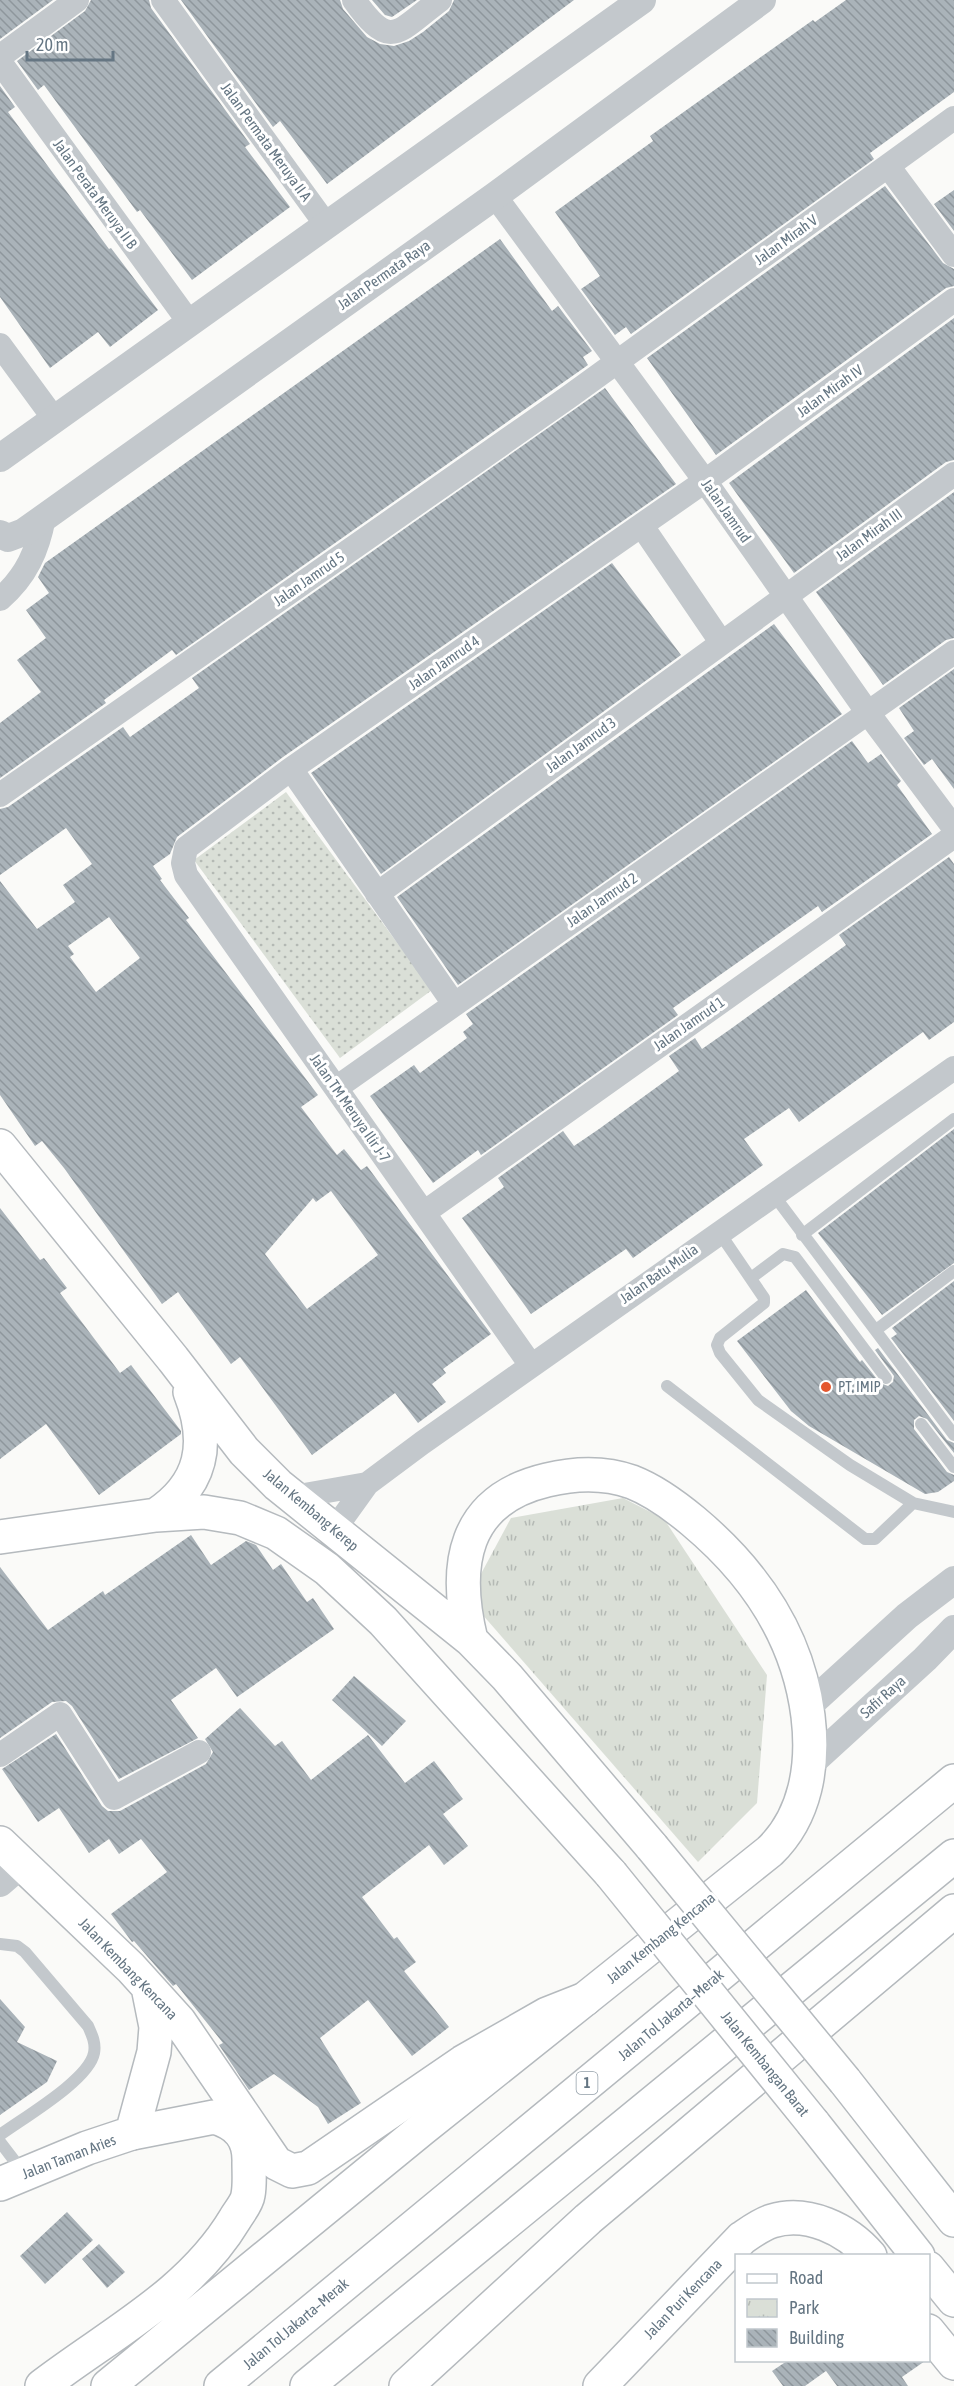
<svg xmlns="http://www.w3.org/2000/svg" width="954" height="2386" font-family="'Asap Condensed',sans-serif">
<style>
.grass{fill:url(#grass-dots)}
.park{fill:url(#park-tufts)}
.building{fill:url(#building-back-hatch);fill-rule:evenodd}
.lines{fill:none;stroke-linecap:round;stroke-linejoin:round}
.primary-casing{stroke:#b5babe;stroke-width:36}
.motorway-casing{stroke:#b4b9bd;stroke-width:36}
.service{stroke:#c3c8cc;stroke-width:12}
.minor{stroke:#c3c8cc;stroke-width:24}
.tertiary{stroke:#c3c8cc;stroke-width:28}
.primary{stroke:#fff;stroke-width:33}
.motorway{stroke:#fff;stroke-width:33}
.primary-bridge-casing{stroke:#b5babe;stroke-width:36;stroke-linecap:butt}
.primary-bridge{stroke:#fff;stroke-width:33}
.poi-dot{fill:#e4572e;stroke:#fff;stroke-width:2}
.labels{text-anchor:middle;stroke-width:6;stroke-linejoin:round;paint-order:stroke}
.shield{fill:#fff;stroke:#939fa8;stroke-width:1.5}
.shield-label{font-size:14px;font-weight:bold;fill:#657683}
.street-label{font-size:15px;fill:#657683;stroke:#fff}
.poi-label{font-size:15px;fill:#657683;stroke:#fff;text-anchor:start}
</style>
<defs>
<pattern id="grass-dots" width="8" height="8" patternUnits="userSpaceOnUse" patternTransform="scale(1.5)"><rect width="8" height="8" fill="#dadfd7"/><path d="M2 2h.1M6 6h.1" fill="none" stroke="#b4b9b4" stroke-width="1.8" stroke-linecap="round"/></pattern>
<pattern id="park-tufts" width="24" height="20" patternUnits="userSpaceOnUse" patternTransform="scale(1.5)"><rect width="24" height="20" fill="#dadfd7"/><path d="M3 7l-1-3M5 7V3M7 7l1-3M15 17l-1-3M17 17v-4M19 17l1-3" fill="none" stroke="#b4b9b4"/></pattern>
<pattern id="building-back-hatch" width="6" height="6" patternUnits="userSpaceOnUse" patternTransform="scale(1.5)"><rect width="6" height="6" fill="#aab3b9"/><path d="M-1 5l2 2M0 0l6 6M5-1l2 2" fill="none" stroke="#8e969c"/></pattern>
</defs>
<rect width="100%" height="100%" fill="#fafaf8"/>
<path class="grass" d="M286 792 432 990 340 1058 194 860Z"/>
<path class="park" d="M623 1498 664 1519 767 1675 757 1803 698 1862 468 1598 511 1518Z"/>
<path class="building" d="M0 0H53L0 39Z
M91 0H149L151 8 250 144 245 147 290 207 192 280 140 210 137 212 44 85 38 90 17 61 85 11Z
M181 0H340L343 9 367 37 380 44 394 46 409 41 423 32 449 11 454 0H574L327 184 280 121 273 127Z
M372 0H417L392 17 385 15Z
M846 0H954V92L870 153 874 159 631 334 626 327 615 335 581 289 600 276 555 212 653 141 650 136 813 20 815 22Z
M0 86 15 107 8 112 109 249 111 248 158 310 110 347 98 332 50 368 0 297Z
M885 186 943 263 954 269V286L946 288 716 455 647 358Z
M954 190V231L934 204Z
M500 239 552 311 558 306 592 351 583 357 588 365 176 655 172 650 104 700 106 703 0 778V723L41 692 17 660 46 638 26 610 49 593 38 577 45 563Z
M954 318V460L946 462 794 573 729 483Z
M605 388 676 484 283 757 177 837 170 854 153 866 162 879 160 880 189 918 186 920 318 1095 301 1107 337 1155 344 1149 361 1170 367 1166 491 1334 443 1369 446 1373 432 1384 446 1402 418 1423 395 1393 312 1455 240 1357 231 1364 178 1292 162 1304 64 1168 42 1141 35 1146 0 1095V881L37 929 75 902 63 885 92 864 66 828 0 875V809L8 807 123 727 130 737 199 688 192 678ZM109 917 140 958 96 992 70 957 74 954 68 946ZM331 1191 378 1255 307 1309 265 1254 313 1198 316 1202Z
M954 492V638L946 640 883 685 816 592Z
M612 563 681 655 381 874 311 773Z
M774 624 842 714 458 985 397 897Z
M954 669V789L932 759 924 765 904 738 914 731 899 708Z
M852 741 868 763 881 754 901 781 897 785 932 834 822 912 818 906 673 1008 678 1015 481 1155 478 1150 433 1183 370 1096 414 1065 420 1073 467 1038 463 1032 473 1024 466 1014Z
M949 857 954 864V1022L929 1040 923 1032 799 1122 789 1108 744 1139 763 1165 633 1258 626 1249 531 1314 462 1218 504 1187 498 1178 563 1131 574 1146 599 1129 679 1071 669 1056 695 1038 702 1049 732 1028 846 945 839 935Z
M954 1129V1263L882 1315 818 1233Z
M0 1208 40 1260 44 1258 67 1288 60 1293 120 1373 131 1365 181 1431V1434L99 1495 46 1424 0 1459Z
M954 1281V1421L891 1338 897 1334 892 1328Z
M806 1290 860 1362 862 1360 880 1383 888 1386 893 1382 894 1376 875 1350 878 1348 947 1440 954 1443V1453L927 1419 919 1416 914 1420V1429L947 1472 954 1475V1481L938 1492 925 1494 809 1426 791 1411 737 1341Z
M191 1535 211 1565 246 1541 256 1545 273 1570 281 1564 307 1602 313 1598 334 1629 237 1697 216 1668 171 1700 198 1738 119 1779 72 1706 66 1701 52 1702 0 1738V1567L48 1630 103 1591 105 1595Z
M354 1676 406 1721 382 1746 332 1700Z
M240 1708 275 1746 282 1741 311 1780 368 1735 405 1783 434 1761 463 1799 443 1814 468 1846 444 1865 429 1845 362 1897 394 1939 397 1937 416 1962 404 1971 449 2027 412 2056 368 2000 320 2038 361 2103 328 2124 318 2107 274 2074 249 2090 219 2045 223 2043 176 1984 173 1986 134 1941 132 1942 111 1914 167 1872 141 1839 119 1854 109 1839 89 1853 59 1808 38 1822 2 1769 56 1734 102 1806 108 1811H120L206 1764 213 1752 205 1739Z
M0 1999 25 2027 17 2042 57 2061 47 2082 0 2115Z
M67 2212 93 2240 45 2284 20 2256Z
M99 2244 125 2272 107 2288 82 2259Z
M787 2361H925L902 2377 908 2386H837L826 2371 805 2386H783L772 2371Z"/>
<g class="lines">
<g class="primary-casing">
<path id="primary" d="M0 1146 173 1359 244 1451 278 1485 471 1640 507 1677 652 1847
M156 1515C203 1484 210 1443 190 1392
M0 1537 156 1515 204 1512 240 1518 276 1533 327 1569 383 1621 611 1874
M0 1843 131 1968 179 2021 276 2163 292 2171 308 2168 463 2062 547 2014 585 1999 770 1851C806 1816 814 1765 808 1716 798 1636 754 1572 693 1521 675 1506 655 1491 632 1482 604 1472 576 1473 547 1480 462 1500 453 1566 471 1640
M845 2081 954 2220
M813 2123 918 2256
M0 2184 87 2148 132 2133 154 2052 156 2027 148 1987
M928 2268 954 2300
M928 2331 954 2363
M600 2386 742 2238C751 2232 762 2224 772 2221 807 2210 847 2229 870 2256"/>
</g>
<g class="motorway-casing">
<path id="motorway" d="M42 2386C110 2334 190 2294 235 2219 239 2212 247 2203 248 2195 250 2185 249 2173 249 2163 250 2138 238 2124 214 2117L132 2133
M108 2386 422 2129 585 1999
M221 2386 954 1781
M307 2386 954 1856
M406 2386 588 2219 954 1911"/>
</g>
<path class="service" d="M773 1194 954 1435
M719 1232 764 1298V1303L720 1338 717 1345 720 1353 758 1400 850 1465 913 1503 954 1512
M802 1235 954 1119
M751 1278 783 1254 795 1257 886 1378
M876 1330 954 1271
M667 1386 865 1539H875L913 1503
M921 1424 954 1467
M0 1944 17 1946 25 1952 88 2026C92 2035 96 2043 94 2053 89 2080 23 2118 0 2135
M0 2142 23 2172"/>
<path class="minor" d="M163 0 327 226
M354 0C391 52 397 32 440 0
M0 59 2 55 77 0
M0 62 189 322
M888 166 954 255
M495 196 705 481 868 713 954 828
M0 345 55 420
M642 526 721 642
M0 599C26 577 38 550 44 517
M291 769 454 1004
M0 795 570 396 954 118
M377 894 954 474
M336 1088 954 652
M425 1212 954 836
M530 1364 186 875 183 863 186 848 291 769 705 481 954 300
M293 1497 367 1484
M334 1530 367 1484 422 1443 954 1068
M0 1755 60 1714 114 1798 199 1752"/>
<path class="tertiary" d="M0 458 642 0
M0 534 8 538 24 532 495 196 762 0
M807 1707 907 1616 954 1580
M810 1764 925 1659 954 1629
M0 1883 22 1864"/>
<use href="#primary" class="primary"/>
<use href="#motorway" class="motorway"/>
<g class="primary-bridge-casing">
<path id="primary-bridge" d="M652 1847 845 2081
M611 1874 813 2123"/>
</g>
<use href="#primary-bridge" class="primary-bridge"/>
</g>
<circle class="poi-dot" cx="826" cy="1387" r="6"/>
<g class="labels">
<rect class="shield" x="576.5" y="2072" width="21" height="22" rx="4.5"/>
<g class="shield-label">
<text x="587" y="2088">1</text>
</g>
<g class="street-label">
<text transform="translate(266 142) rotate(54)" y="5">Jalan Permata Meruya II A</text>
<text transform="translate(95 194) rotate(54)" y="5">Jalan Perata Meruya II B</text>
<text transform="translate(786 240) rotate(-36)" y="5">Jalan Mirah V</text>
<text transform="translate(384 275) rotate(-35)" y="5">Jalan Permata Raya</text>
<text transform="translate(830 391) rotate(-36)" y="5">Jalan Mirah IV</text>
<text transform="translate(726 511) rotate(55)" y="5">Jalan Jamrud</text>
<text transform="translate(869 535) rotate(-36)" y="5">Jalan Mirah III</text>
<text transform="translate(309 579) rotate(-35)" y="5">Jalan Jamrud 5</text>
<text transform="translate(444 663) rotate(-35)" y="5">Jalan Jamrud 4</text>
<text transform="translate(581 745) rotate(-36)" y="5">Jalan Jamrud 3</text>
<text transform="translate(602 900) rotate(-35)" y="5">Jalan Jamrud 2</text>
<text transform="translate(689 1024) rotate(-35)" y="5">Jalan Jamrud 1</text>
<text transform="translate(350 1108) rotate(55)" y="5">Jalan TM Meruya Ilir J-7</text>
<text transform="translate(659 1274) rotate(-35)" y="5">Jalan Batu Mulia</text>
<text transform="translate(311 1510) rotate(40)" y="5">Jalan Kembang Kerep</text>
<text transform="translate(883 1697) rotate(-42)" y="5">Safir Raya</text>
<text transform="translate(661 1938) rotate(-39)" y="5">Jalan Kembang Kencana</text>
<text transform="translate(128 1969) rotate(46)" y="5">Jalan Kembang Kencana</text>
<text transform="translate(671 2015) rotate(-40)" y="5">Jalan Tol Jakarta–Merak</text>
<text transform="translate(765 2064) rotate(51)" y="5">Jalan Kembangan Barat</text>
<text transform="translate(69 2157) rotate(-21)" y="5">Jalan Taman Aries</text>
<text transform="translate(683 2299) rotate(-46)" y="5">Jalan Puri Kencana</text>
<text transform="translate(296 2324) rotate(-40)" y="5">Jalan Tol Jakarta–Merak</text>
</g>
<g class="poi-label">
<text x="838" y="1392">PT. IMIP</text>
</g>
</g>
<rect x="735" y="2254" width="195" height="108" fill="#ffffff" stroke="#c1c8cd" stroke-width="1.5"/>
<rect x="747" y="2274" width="30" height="9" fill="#ffffff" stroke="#c1c8cd" stroke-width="1.5"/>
<text x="789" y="2284" font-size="18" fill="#657683">Road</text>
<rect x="747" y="2299" width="30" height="18" fill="url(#park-tufts)" stroke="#c1c8cd" stroke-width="1.5"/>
<text x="789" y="2314" font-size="18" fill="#657683">Park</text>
<rect x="747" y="2329" width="30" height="18" fill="url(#building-back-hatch)" stroke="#c1c8cd" stroke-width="1.5"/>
<text x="789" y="2344" font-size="18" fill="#657683">Building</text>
<path d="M27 51v9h86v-9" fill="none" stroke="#657683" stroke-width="3"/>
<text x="36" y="51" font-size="18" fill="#657683" stroke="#ffffff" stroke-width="4.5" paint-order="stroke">20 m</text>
</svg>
